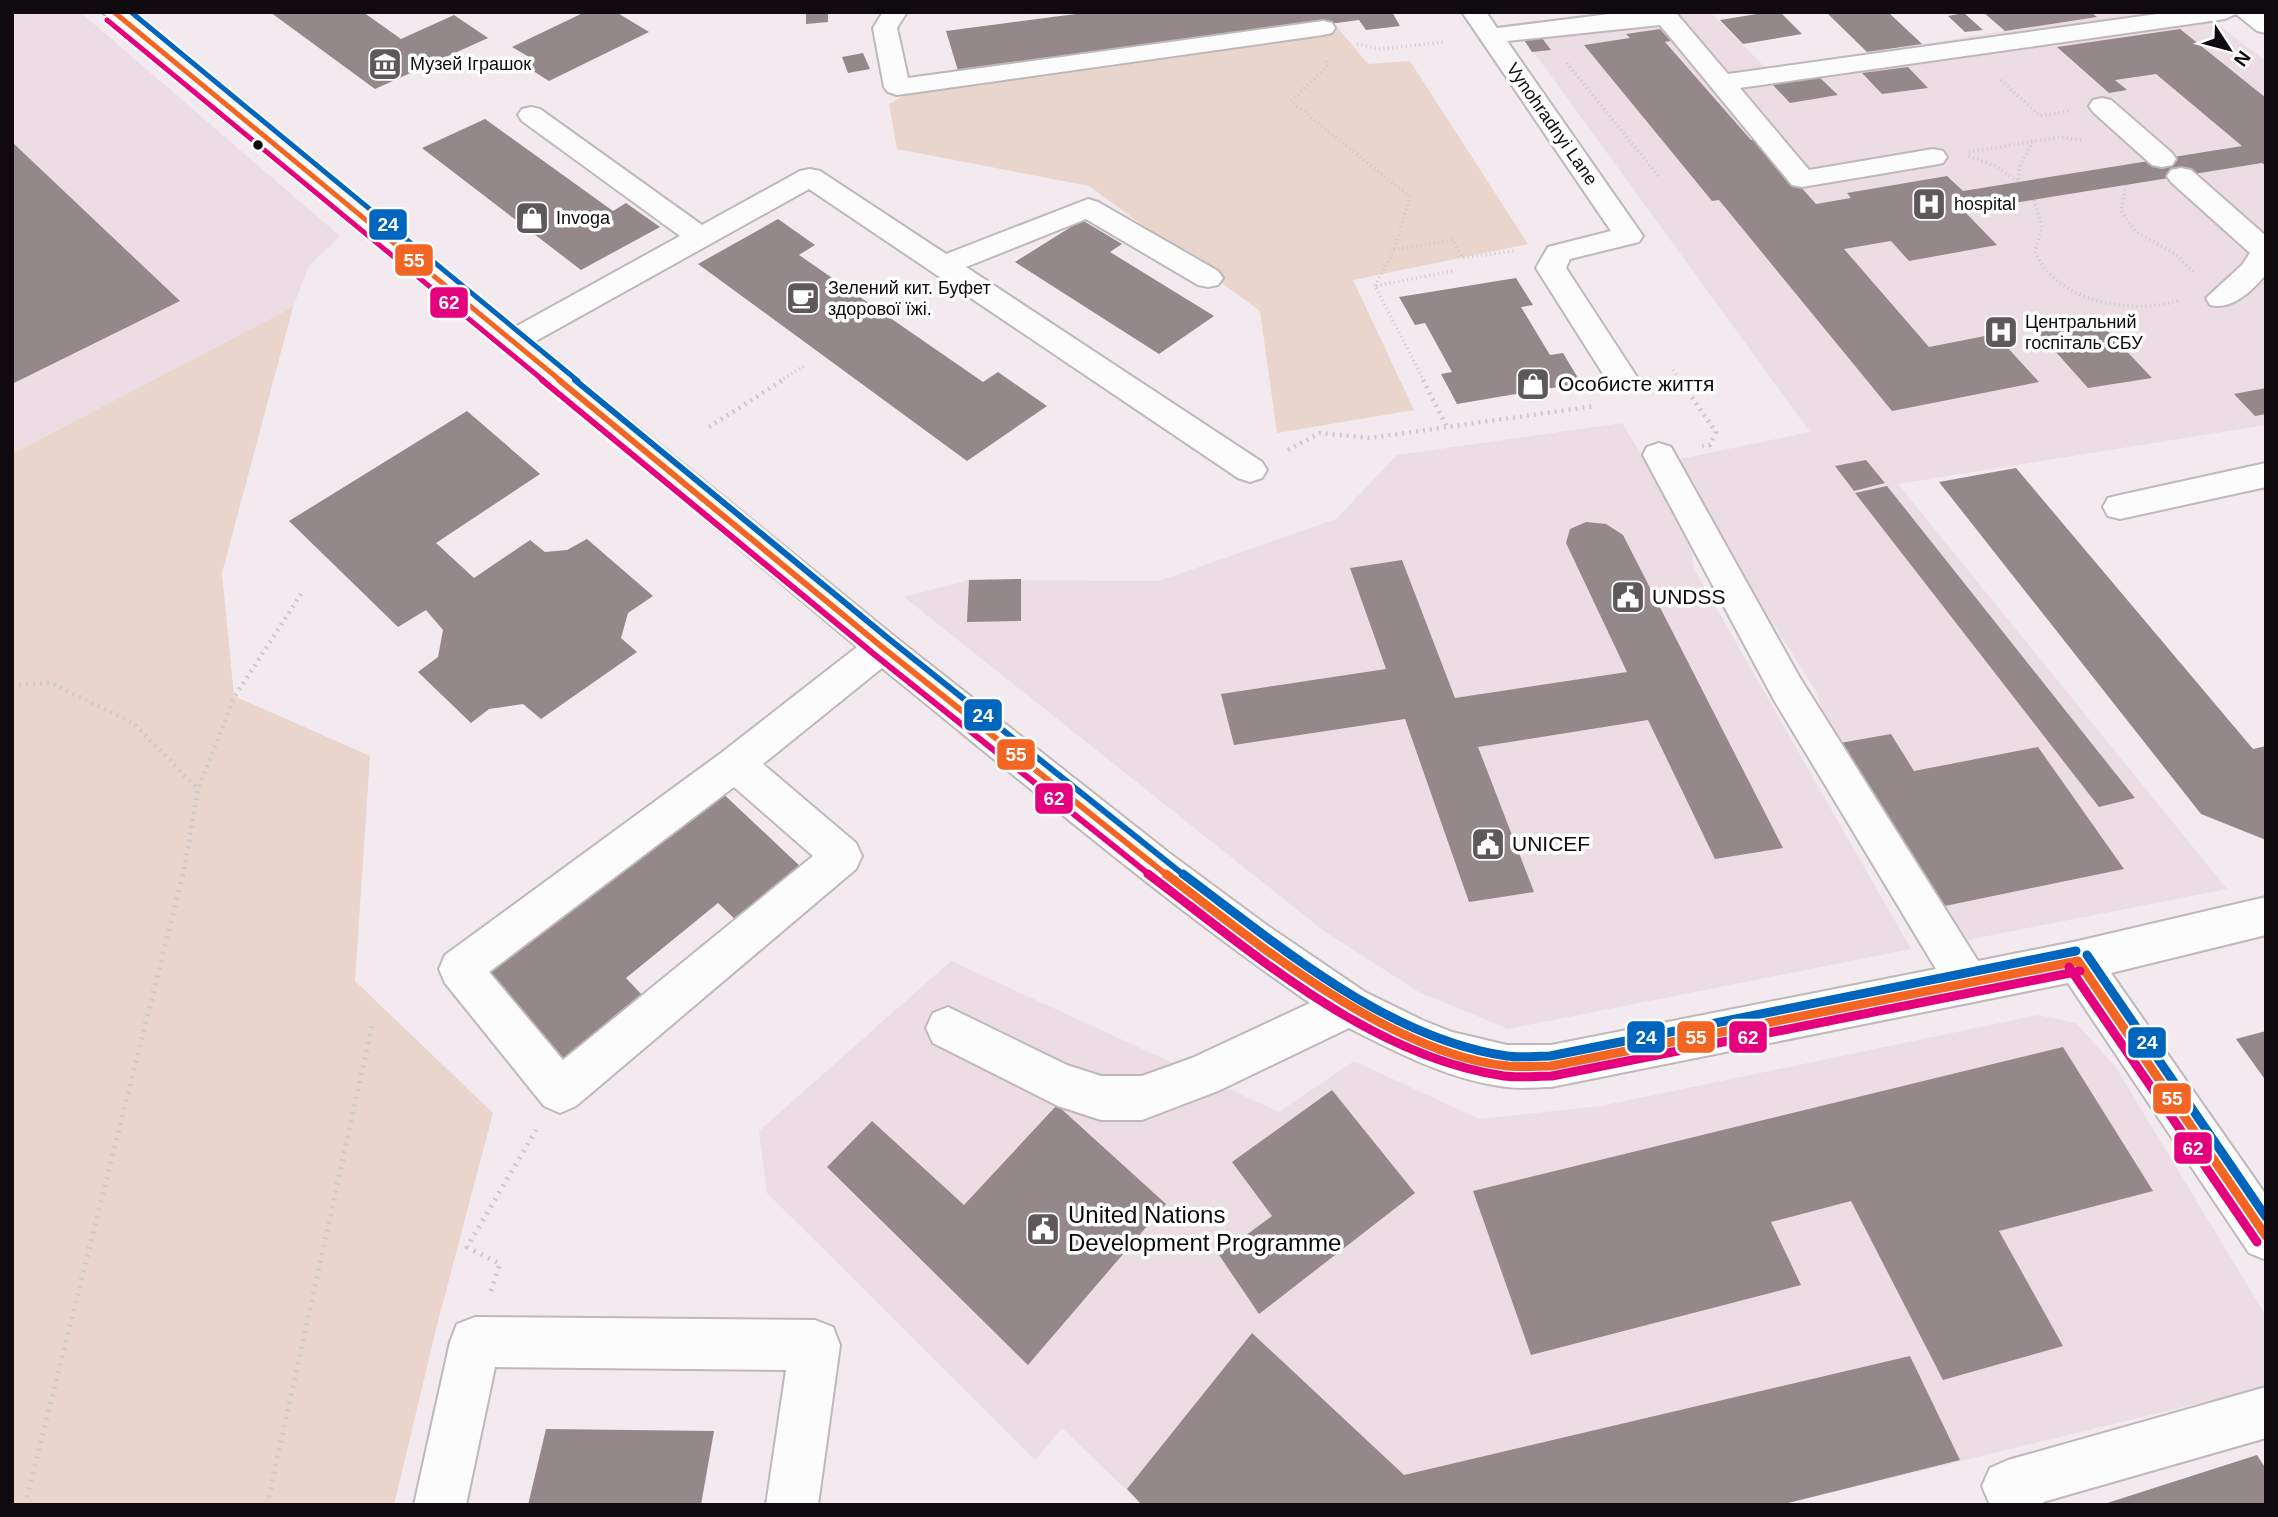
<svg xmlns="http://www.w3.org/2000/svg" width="2278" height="1517" font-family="Helvetica,sans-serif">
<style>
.built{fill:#ecdce4}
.green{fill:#e9d5cc}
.building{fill:#94888a}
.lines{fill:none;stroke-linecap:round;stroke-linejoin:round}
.minor-casing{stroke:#beb8bb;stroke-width:4}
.path-far2{stroke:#cccacc;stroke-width:3.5;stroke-dasharray:1 3.5;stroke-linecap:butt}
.path-far1{stroke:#cccacc;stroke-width:4.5;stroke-dasharray:2 5;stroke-linecap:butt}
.path{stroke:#cccacc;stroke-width:5;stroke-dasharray:2 6;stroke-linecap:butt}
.minor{fill:#fdfcfc;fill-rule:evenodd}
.bus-1-far2-casing{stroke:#fff;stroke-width:9}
.bus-1-far1-casing{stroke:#fff;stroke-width:11}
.bus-1-casing{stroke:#fff;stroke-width:14}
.bus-2-far2-casing{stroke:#fff;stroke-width:9}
.bus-2-far1-casing{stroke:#fff;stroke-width:11}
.bus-2-casing{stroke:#fff;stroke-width:14}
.bus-3-far2-casing{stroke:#fff;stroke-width:9}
.bus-3-far1-casing{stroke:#fff;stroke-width:11}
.bus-3-casing{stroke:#fff;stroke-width:14}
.bus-1-far2{stroke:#f26522;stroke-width:5}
.bus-1-far1{stroke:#f26522;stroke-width:6}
.bus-1{stroke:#f26522;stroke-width:9}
.bus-2-far2{stroke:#e5007d;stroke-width:5}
.bus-2-far1{stroke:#e5007d;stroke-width:6}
.bus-2{stroke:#e5007d;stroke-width:9}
.bus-3-far2{stroke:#0065bd;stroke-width:5}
.bus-3-far1{stroke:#0065bd;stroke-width:6}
.bus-3{stroke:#0065bd;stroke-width:9}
.bus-dot{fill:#0f0a0d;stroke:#fff;stroke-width:2.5}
.labels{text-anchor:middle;stroke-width:7;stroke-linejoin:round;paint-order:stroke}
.far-poi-label{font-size:18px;fill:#0f0a0d;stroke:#fff;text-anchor:start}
.far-street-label{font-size:18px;fill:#0f0a0d;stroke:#fff}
.poi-label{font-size:21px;fill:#0f0a0d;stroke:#fff;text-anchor:start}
.near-poi-label{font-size:24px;fill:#0f0a0d;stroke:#fff;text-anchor:start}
.line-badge{stroke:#fff;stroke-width:2.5}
.badge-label{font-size:19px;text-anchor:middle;font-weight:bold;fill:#fff}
</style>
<rect width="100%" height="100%" fill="#f2eaee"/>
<path class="built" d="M12 12H80L340 236 309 266 293 307 12 454Z
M1607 12H1710L1767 69 2004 31 1984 12H2201L2266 61V425L1898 484 2227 889 1962 941 1826 723 1816 691 1670 461 1810 432 1514 25Z
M1622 423 1688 531 1694 569 1911 949 1508 1029 1419 992 1324 931 904 597 969 580 1159 581 1336 519 1397 455Z
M951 961 1279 1112 1354 1061 1479 1119 1601 1106 2038 1015 2076 1023 2115 1066 2266 1316V1387L1780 1505H1142L1062 1428 1035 1460 767 1193 759 1131Z"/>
<path class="green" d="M1338 28 1368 64 1410 61 1528 244 1353 280 1414 410 1277 433 1260 311 1089 186 897 149 889 104 931 81Z
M293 307 222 573 234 696 370 756 355 981 493 1113 437 1325 394 1505H12V454Z"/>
<path class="building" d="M270 12H363L401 39 454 15 488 38 375 89Z
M585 12H616L649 32 549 81 519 62 529 57 512 47Z
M1091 12H1392L1400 26 1366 30 1359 20 959 74 946 31Z
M1769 12H1780L1802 34 1743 44 1720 20Z
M1826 12H1888L1922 44 1867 52Z
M1983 12H2091L2097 17 2005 31Z
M828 13V22L806 24V14Z
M1964 13 1983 30 1965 32 1948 16Z
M1660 29 1671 41 1665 42 1751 140 1758 139 1816 204 1851 198 1847 193 1947 176 1963 191 2242 146 2156 74 2115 80 2127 90 2109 93 2057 47 2180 29 2266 98V166L2262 163 1964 211 1997 245 1909 261 1891 241 1844 249 1929 347 1995 334 2039 382 1892 411 1719 200 1712 201 1584 45 1630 38 1626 34Z
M1542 38 1551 50 1532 52 1524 40Z
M863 53 870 69 848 73 842 57Z
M1908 67 1928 88 1882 94 1862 73Z
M1818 76 1838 95 1790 103 1772 84Z
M485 119 613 211 626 203 660 227 581 270 422 148Z
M12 142 180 301 12 384Z
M778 219 815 245 799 255 983 382 998 372 1047 406 967 461 698 264Z
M1082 220 1122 244 1110 252 1214 316 1159 354 1015 262Z
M1516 278 1533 305 1521 307 1550 355 1563 353 1581 383 1457 404 1441 374 1452 372 1425 323 1415 325 1399 297Z
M2067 316 2076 327 2100 323 2152 378 2088 388 2030 323Z
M2266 388V414L2255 416 2234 394Z
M467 411 540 474 436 543 474 578 530 540 545 552 567 550 587 539 653 596 628 613 621 638 637 652 541 719 523 704 489 709 471 723 418 672 438 657 443 630 426 610 398 627 289 521Z
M1866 460 1885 483 1854 491 1835 466Z
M2016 468 2253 749 2266 746V840L2201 814 1939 482Z
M1887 486 2135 798 2099 807 1855 493Z
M1586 522 1606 524 1623 535 1783 848 1715 859 1648 720 1478 747 1534 892 1469 902 1405 719 1234 745 1221 694 1386 669 1350 568 1402 560 1455 698 1627 672 1566 543 1570 529Z
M1021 579V621L967 622 969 580Z
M1891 734 1914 771 2038 747 2124 869 1940 907 1840 743Z
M716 787 803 869 739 923 718 903 626 978 643 996 561 1065 479 972Z
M2266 1031V1081L2236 1039Z
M2063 1047 2153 1191 1999 1231 2063 1346 1943 1380 1851 1201 1771 1222 1801 1285 1531 1355 1473 1191Z
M1332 1090 1415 1193 1259 1314 1219 1255 1272 1216 1232 1162Z
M1057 1105 1166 1204 1028 1365 827 1167 872 1121 964 1205Z
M1252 1333 1404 1475 1910 1356 1960 1460 1780 1505H1142L1127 1489Z
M546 1429 714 1431 701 1505H528Z
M2257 1455 2266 1469V1505H2101Z"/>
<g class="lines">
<g class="minor-casing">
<path id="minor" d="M102 12H129L515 327 680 236 522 121 518 115 522 109 531 107 540 109 702 225 800 171 810 169 820 171 946 254 1088 199 1098 202 1218 271 1223 278 1218 285 1208 287 1198 285 1086 219 966 267 1262 462 1267 470 1262 478 1250 482 1238 478 809 189 534 342 895 637 1168 852 1268 926 1365 992 1422 1020 1452 1032 1507 1045H1551L1936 969 1774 700 1643 455 1647 447 1659 443 1671 447 1800 678 1978 961 2078 941 2266 897V935L2111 973 2266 1195V1260L2249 1253 2068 983 1551 1087C1537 1087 1521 1089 1507 1087 1452 1081 1398 1053 1349 1028L1218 1091 1142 1120H1101L1058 1106 933 1043 926 1028 933 1013 948 1007 1067 1065 1101 1076H1142L1192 1058 1310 1003C1161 900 1023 782 882 668L763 764 856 843 862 856 856 869 576 1106 560 1113 544 1106 445 983 439 969 445 955 721 753 857 647ZM734 787 813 856 563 1060 489 972Z
M883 12H907L897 28 908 78 1323 21 1332 23 1335 28 1332 33 1323 35 897 95 888 92 884 87 873 28Z
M1462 12H1486L1497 28 1625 12H1670L1677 14 1728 74 2171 12H2263L2266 14V33L2257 31 2236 14 2225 19 1740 88 1809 170 1933 149 1943 151 1947 157 1943 163 1933 165 1802 187 1792 185 1660 25 1507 41 1643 236 1639 242 1570 259 1566 268 1637 377 1632 385 1621 388 1610 385 1536 268 1548 247 1611 231Z
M2102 98 2111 100 2172 153 2176 159 2172 165 2162 167 2152 165 2093 112 2089 106 2093 100Z
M2181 168 2191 170 2266 236V274C2253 290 2232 311 2210 305L2206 298 2242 265 2250 253 2171 182 2167 176 2171 170Z
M2266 463V487L2120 519 2108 516 2103 507 2108 498 2120 495Z
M475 1317 815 1320 833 1327 840 1345 818 1505H766L786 1370 495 1367 466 1505H414L450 1342 457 1324Z
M2266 1387V1438L2043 1502 2044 1505H1990L1982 1486 1990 1468 2008 1460Z"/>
</g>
<path class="path-far2" d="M1031 13 1038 12
M1357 44 1380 49 1446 42
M1327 61V66L1291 101 1410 197 1394 250
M1567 63 1659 177
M2001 80 2040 116 2069 111
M1969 152 2060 137 2081 140
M1969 156 1997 167 2018 182 2020 165 2033 142
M2126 185 2121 211 2136 232 2174 253 2194 272
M2034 200 2042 227 2035 251C2054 302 2133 316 2180 300
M1375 286 1394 250 1453 240 1463 258 1513 251
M1673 370 1681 381
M780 381 804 366
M1424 381 1375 286 1453 271"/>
<path class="path-far1" d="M1423 380 1448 429
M1680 380 1716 432 1710 445 1702 446
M709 427 783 380
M1288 450 1320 433 1370 438 1595 406
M12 685 51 683 133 723 198 789
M183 876 198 789 235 696 303 591"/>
<path class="path" d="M491 1291 500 1264 467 1247 536 1130
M25 1505 183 874
M267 1505 372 1026"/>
<use href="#minor" class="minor"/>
<g class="bus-1-far2-casing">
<path id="bus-1-far2" d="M114 12 561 381"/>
</g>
<g class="bus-1-far1-casing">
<path id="bus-1-far1" d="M559 380 882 647 1168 876"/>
</g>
<g class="bus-1-casing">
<path id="bus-1" d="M1166 874C1256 943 1392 1055 1508 1066 1522 1067 1537 1066 1551 1066L2078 961
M2078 961 2266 1236"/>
</g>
<g class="bus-2-far2-casing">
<path id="bus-2-far2" d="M107 20 544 381"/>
</g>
<g class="bus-2-far1-casing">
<path id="bus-2-far1" d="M542 380 875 655 1151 876"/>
</g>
<g class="bus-2-casing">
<path id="bus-2" d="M1148 874C1252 952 1371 1057 1504 1076 1519 1078 1536 1076 1552 1076L2080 971
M2069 967 2257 1242"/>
</g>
<g class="bus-3-far2-casing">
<path id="bus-3-far2" d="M131 12 578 381"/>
</g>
<g class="bus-3-far1-casing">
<path id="bus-3-far1" d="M575 380 889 639 1185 876"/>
</g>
<g class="bus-3-casing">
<path id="bus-3" d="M1183 874C1277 944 1387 1039 1507 1056 1521 1058 1536 1056 1550 1056L2076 951
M2087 955 2266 1217"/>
</g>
<use href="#bus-1-far2" class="bus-1-far2"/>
<use href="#bus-1-far1" class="bus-1-far1"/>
<use href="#bus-1" class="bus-1"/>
<use href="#bus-2-far2" class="bus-2-far2"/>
<use href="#bus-2-far1" class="bus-2-far1"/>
<use href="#bus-2" class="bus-2"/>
<use href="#bus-3-far2" class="bus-3-far2"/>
<use href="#bus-3-far1" class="bus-3-far1"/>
<use href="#bus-3" class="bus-3"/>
</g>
<defs>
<g id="museum-square" transform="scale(1.75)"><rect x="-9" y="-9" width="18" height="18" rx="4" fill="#5e585c" stroke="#fff"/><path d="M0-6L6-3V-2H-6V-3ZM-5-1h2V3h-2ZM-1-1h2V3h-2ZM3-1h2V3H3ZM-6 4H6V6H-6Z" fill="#fff"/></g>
<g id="hospital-square" transform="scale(1.75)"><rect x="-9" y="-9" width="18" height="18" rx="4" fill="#5e585c" stroke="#fff"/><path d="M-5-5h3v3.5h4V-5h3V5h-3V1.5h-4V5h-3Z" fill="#fff"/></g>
<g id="shop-square" transform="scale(1.75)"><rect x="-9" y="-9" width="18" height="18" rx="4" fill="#5e585c" stroke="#fff"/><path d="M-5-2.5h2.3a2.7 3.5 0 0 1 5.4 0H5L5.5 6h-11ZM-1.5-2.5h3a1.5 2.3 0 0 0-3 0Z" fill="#fff"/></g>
<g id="cafe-square" transform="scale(1.75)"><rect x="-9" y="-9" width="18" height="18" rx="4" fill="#5e585c" stroke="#fff"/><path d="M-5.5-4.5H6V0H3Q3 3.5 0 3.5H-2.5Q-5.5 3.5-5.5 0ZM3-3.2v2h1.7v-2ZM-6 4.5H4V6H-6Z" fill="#fff"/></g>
<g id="civic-square" transform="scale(1.75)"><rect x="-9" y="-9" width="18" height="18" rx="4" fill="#5e585c" stroke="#fff"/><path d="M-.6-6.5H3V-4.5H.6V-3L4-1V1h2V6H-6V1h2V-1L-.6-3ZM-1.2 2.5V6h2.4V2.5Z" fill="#fff"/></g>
</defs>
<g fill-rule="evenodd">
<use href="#museum-square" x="385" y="64"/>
<use href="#hospital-square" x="1929" y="204"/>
<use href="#shop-square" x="532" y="218"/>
<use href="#cafe-square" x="803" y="298"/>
<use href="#hospital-square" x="2001" y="332"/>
<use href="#shop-square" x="1533" y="384"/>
<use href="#civic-square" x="1628" y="597"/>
<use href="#civic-square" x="1488" y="844"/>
<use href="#civic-square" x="1043" y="1229"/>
</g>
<circle class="bus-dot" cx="258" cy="145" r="6"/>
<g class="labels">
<g class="far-poi-label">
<text x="410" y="70">Музей Іграшок</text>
<text x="1954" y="210">hospital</text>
<text x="556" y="224">Invoga</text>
<text x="828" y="294">Зелений кит. Буфет<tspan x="828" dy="21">здорової їжі.</tspan></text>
<text x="2025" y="328">Центральний<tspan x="2025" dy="21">госпіталь СБУ</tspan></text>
</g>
<g class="far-street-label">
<text transform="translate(1552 124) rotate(55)" y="6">Vynohradnyi Lane</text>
</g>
<g class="poi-label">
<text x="1558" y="391">Особисте життя</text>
<text x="1652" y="604">UNDSS</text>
<text x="1512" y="851">UNICEF</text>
</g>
<g class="near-poi-label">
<text x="1068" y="1223">United Nations<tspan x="1068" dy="28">Development Programme</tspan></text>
</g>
</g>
<g class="line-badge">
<rect x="368" y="208" width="40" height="33" rx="7" fill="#0065bd"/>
<rect x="394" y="243" width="40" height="34" rx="7" fill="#f26522"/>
<rect x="429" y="286" width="40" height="33" rx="7" fill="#e5007d"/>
<rect x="963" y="698" width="40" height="34" rx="7" fill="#0065bd"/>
<rect x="996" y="738" width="40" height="33" rx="7" fill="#f26522"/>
<rect x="1034" y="782" width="40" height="33" rx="7" fill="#e5007d"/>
<rect x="1626" y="1020" width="40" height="34" rx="7" fill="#0065bd"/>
<rect x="1728" y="1020" width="40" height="34" rx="7" fill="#e5007d"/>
<rect x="1676" y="1020" width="40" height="34" rx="7" fill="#f26522"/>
<rect x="2127" y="1026" width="40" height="33" rx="7" fill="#0065bd"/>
<rect x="2152" y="1082" width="40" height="33" rx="7" fill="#f26522"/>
<rect x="2173" y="1131" width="40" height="34" rx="7" fill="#e5007d"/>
</g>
<g class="badge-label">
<text x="388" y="231">24</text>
<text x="414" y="267">55</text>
<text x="449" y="309">62</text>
<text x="983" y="722">24</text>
<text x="1016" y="761">55</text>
<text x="1054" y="805">62</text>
<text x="1646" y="1044">24</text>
<text x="1748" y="1044">62</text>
<text x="1696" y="1044">55</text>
<text x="2147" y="1049">24</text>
<text x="2172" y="1105">55</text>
<text x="2193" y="1155">62</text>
</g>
<rect width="2278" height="1517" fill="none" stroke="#0f0a0d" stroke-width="28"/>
<g transform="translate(2229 49) rotate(126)" stroke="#ffffff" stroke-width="5" paint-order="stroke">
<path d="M0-5L12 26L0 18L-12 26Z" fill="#0f0a0d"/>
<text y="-10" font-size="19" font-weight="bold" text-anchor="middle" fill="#0f0a0d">N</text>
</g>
</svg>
